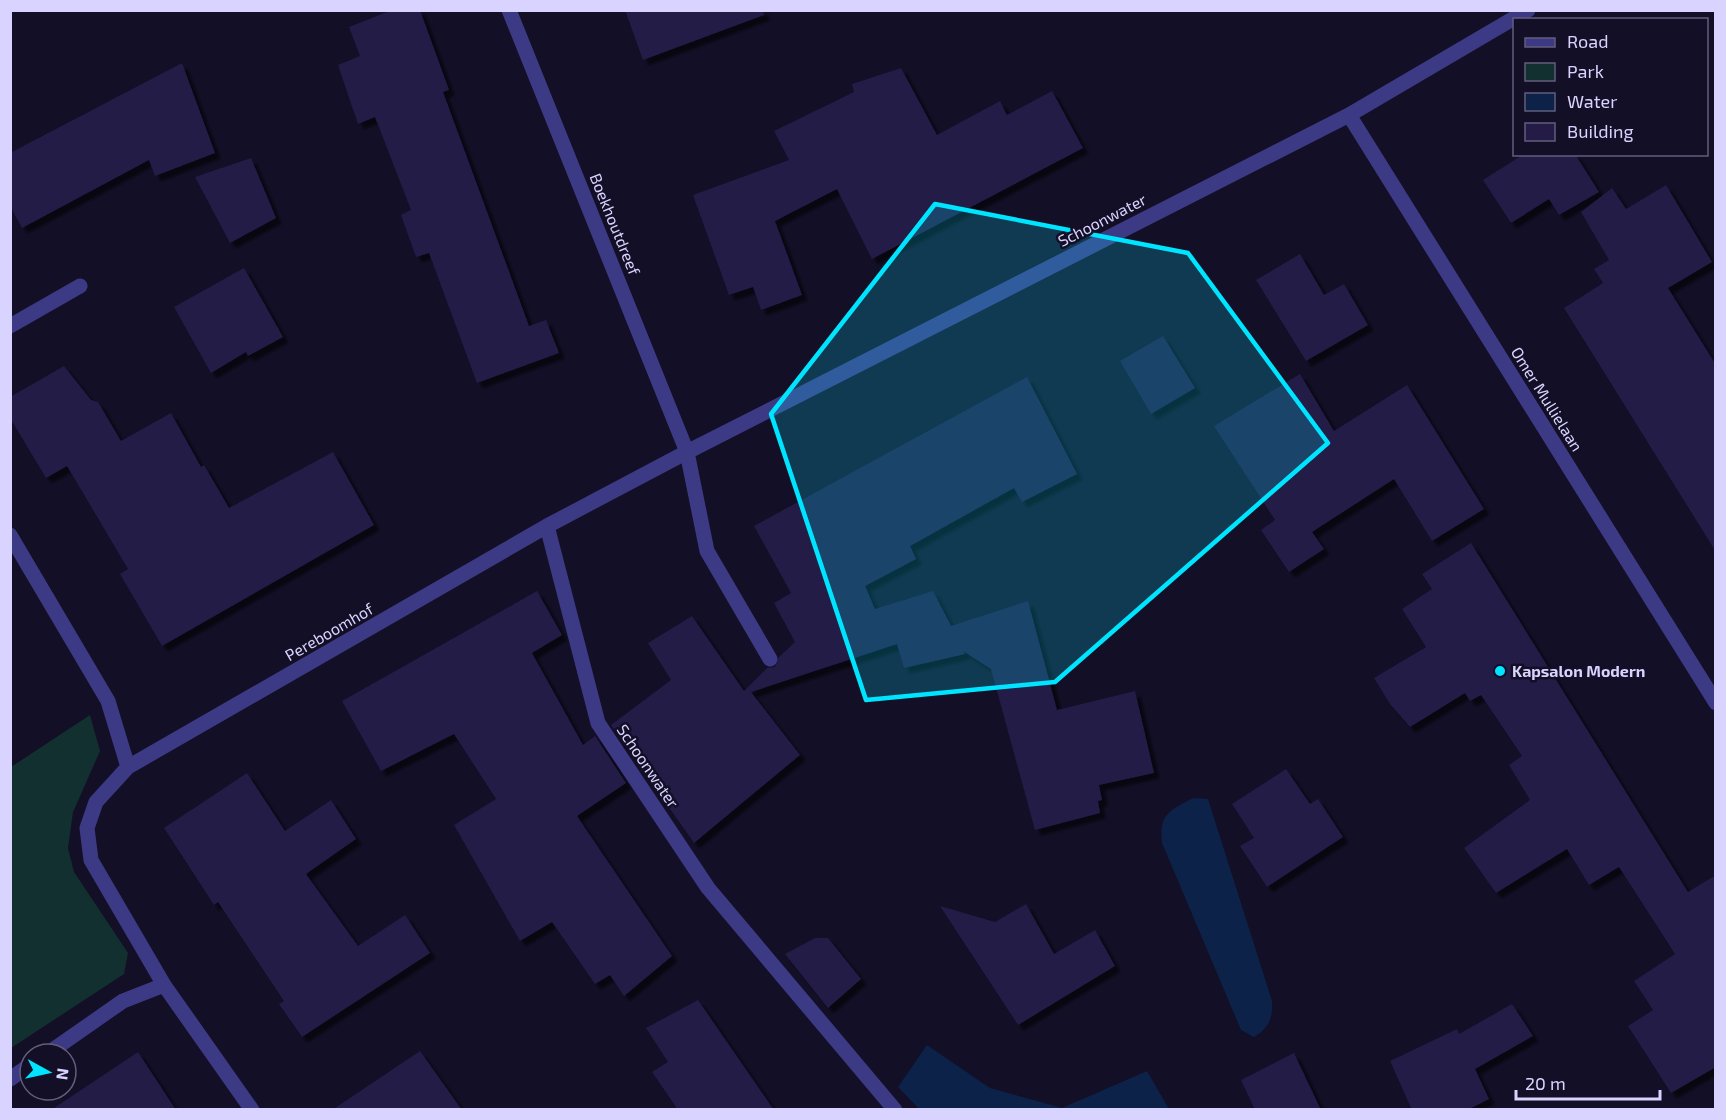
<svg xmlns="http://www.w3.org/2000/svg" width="1726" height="1120" font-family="'Exo 2',sans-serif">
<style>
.green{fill:#12302f}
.water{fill:#0c2248}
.building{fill:#241b47;filter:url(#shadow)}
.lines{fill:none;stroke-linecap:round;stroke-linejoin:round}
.minor{stroke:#3d3a85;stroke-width:15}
.marked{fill:#00e5ff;fill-opacity:0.2;stroke:#00e5ff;stroke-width:4.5;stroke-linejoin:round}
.poi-dot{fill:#00e5ff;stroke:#130f26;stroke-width:2}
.labels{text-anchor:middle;stroke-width:5;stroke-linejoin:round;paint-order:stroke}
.street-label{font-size:16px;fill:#d9d4ff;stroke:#130f26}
.poi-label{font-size:16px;font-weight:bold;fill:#d9d4ff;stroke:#130f26;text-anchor:start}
</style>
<defs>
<filter id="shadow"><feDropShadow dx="5.5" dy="5.5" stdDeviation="1.5" flood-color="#0009"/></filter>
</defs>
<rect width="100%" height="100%" fill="#130f26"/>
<path class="green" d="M90 715 100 751 73 812 68 848 74 872 128 953 124 974 11 1048V767Z"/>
<path class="water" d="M1193 798 1208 799 1272 1001C1273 1018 1269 1028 1254 1037L1241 1030 1162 843C1159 814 1169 811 1193 798Z
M927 1045 990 1088 1062 1108 1147 1071 1169 1109H919L898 1087Z"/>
<path class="building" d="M392 10H420L449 90 443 92 529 326 546 320 559 353 477 383 429 253 416 257 401 215 411 210 375 117 358 124 338 65 360 56 349 27Z
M625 10H763L764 15 643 60Z
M182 63 215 153 155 176 149 160 22 228 10 206V153Z
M901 68 937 135 1000 101 1007 115 1052 91 1083 148 872 259 837 189 775 221 802 295 761 310 753 287 729 295 693 195 789 160 774 131 854 92 852 84Z
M1524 154H1575L1599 192 1559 215 1549 199 1511 223 1483 180Z
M251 158 276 218 230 243 195 177Z
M1666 185 1712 262 1668 288 1716 365V552L1564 308 1603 283 1594 269 1609 260 1581 212 1612 188 1626 209Z
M1300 254 1324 295 1344 284 1368 325 1306 361 1256 280Z
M244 268 283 337 248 356 246 352 211 373 174 307Z
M1163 336 1195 388 1151 414 1120 361Z
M64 366 91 400 98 402 121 441 171 413 201 467 204 465 229 508 333 452 374 525 162 646 120 574 128 569 67 466 46 478 10 418V397Z
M1300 374 1334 431 1407 385 1484 509 1432 541 1394 479 1312 532 1324 549 1289 572 1261 530 1275 520 1214 426Z
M1027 377 1077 474 1022 502 1014 488 910 546 916 559 865 586 875 609 933 591 951 626 1028 601 1057 710 1135 691 1154 773 1099 785 1102 800 1098 801 1100 813 1035 830 991 669 963 651 965 654 904 668 897 644 751 692 800 755 694 843 611 725 671 680 648 643 692 616 744 691 767 668 775 667 779 657 795 642 774 603 791 593 754 526Z
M1471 543 1688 892 1716 875V1067L1671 1093 1628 1026 1653 1010 1634 981 1675 954 1619 867 1589 885 1567 849 1496 893 1464 848 1530 800 1509 765 1522 756 1481 695 1470 701 1465 693 1410 727 1390 704 1374 678 1426 647 1402 609 1432 589 1422 574Z
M537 591 562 635 532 653 583 745 595 736 626 783 577 816 672 956 624 996 610 975 595 984 552 922 520 941 454 825 496 799 454 734 381 771 342 701Z
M1286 769 1310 804 1318 799 1343 837 1267 887 1240 846 1254 838 1232 804Z
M247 773 285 831 331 800 356 839 306 874 358 946 405 915 430 953 302 1037 279 1004 284 1001 218 902 214 905 164 828Z
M1026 904 1054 954 1095 930 1115 966 1018 1025 940 906 995 922Z
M815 938H828L861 979 828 1008 785 954Z
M698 1000 774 1110H678L652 1072 668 1062 646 1028Z
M1512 1004 1533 1036 1475 1069 1489 1099 1467 1110H1412L1390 1061 1457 1029 1459 1034Z
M420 1051 462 1110H332Z
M138 1052 176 1110H51Z
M1294 1053 1321 1110H1255L1241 1080Z"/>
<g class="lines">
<path class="minor" d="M509 10 687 452 707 551 770 659
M1349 115 1716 703
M10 326 80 286
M547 526 598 723 708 888 895 1110
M10 535 108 701 128 767
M47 1054 123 1001 164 985
M10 1079 30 1065
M252 1110 164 985 91 860 87 828 96 802 128 767 547 526 687 452 1349 115 1528 10"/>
</g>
<path class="marked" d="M935 204 1188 253 1328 443 1055 682 866 700 771 414Z"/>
<circle class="poi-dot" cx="1500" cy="671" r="6"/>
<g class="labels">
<g class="street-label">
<text transform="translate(1102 220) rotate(-27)" y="6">Schoonwater</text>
<text transform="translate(615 224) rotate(68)" y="6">Boekhoutdreef</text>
<text transform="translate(1547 399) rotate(58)" y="6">Omer Mullielaan</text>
<text transform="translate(329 632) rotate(-30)" y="6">Pereboomhof</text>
<text transform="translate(648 766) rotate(56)" y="6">Schoonwater</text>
</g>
<g class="poi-label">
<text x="1512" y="677">Kapsalon Modern</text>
</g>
</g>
<rect width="1726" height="1120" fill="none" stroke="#d9d4ff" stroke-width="24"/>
<rect x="1513" y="18" width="195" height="138" fill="#130f26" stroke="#625e7d" stroke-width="1.5"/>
<rect x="1525" y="38" width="30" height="9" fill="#3d3a85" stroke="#625e7d" stroke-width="1.5"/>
<text x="1567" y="48" font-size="18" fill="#d9d4ff">Road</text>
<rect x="1525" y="63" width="30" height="18" fill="#12302f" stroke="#625e7d" stroke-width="1.5"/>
<text x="1567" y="78" font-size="18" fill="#d9d4ff">Park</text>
<rect x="1525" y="93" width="30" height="18" fill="#0c2248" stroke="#625e7d" stroke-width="1.5"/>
<text x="1567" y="108" font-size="18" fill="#d9d4ff">Water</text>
<rect x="1525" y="123" width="30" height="18" fill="#241b47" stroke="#625e7d" stroke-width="1.5"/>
<text x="1567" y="138" font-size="18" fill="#d9d4ff">Building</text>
<g transform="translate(48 1072) rotate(98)"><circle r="28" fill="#130f26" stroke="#625e7d" stroke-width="1.5"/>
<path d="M0-4.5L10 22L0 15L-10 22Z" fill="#00e5ff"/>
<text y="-9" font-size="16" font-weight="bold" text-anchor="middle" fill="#d9d4ff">N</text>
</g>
<path d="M1516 1090v9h144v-9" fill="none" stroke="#d9d4ff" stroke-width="3"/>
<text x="1525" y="1090" font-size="18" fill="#d9d4ff" stroke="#130f26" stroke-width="4.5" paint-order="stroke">20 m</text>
</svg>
